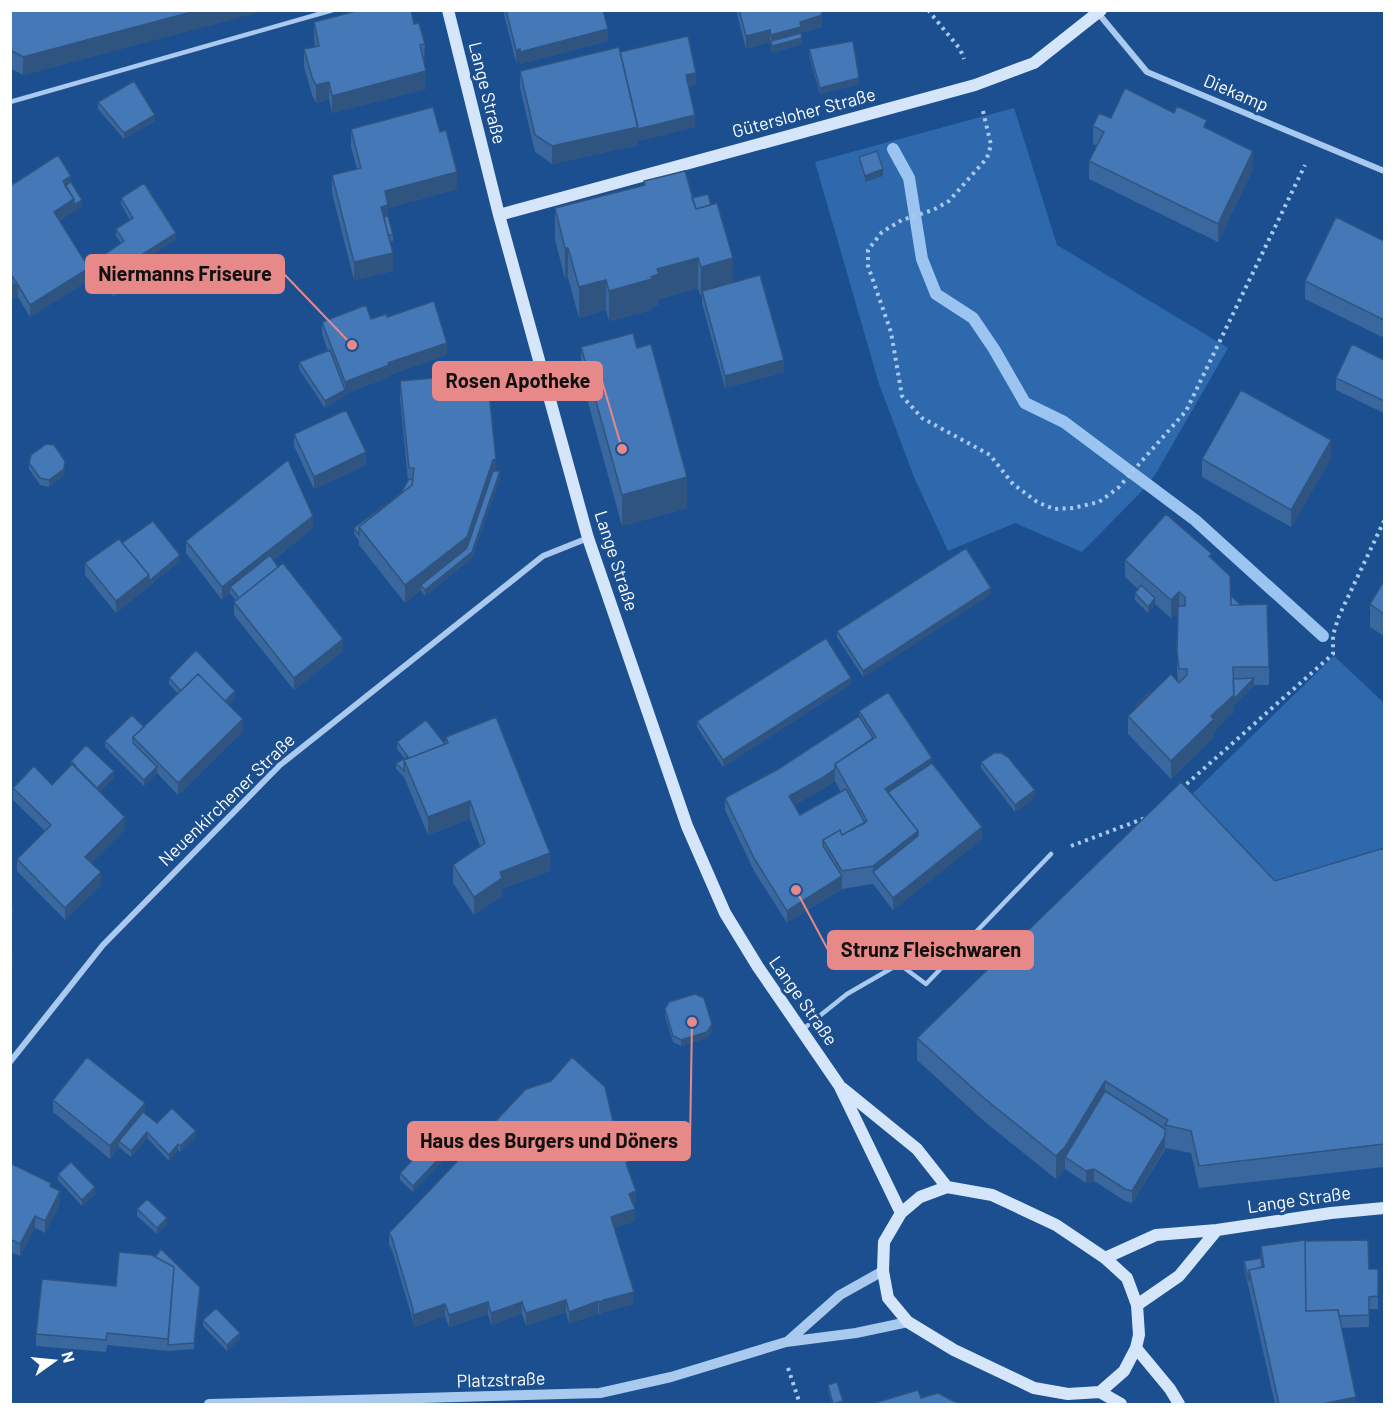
<svg xmlns="http://www.w3.org/2000/svg" width="1395" height="1415" font-family="Barlow,sans-serif">
<style>
.green{fill:#2e69ad}
.lines{fill:none;stroke-linecap:round;stroke-linejoin:round}
.stream{stroke:#9cc4f0;stroke-width:12}
.path{stroke:#a9c9ee;stroke-width:4;stroke-dasharray:3 4.5;stroke-linecap:butt}
.service{stroke:#a9c9ee;stroke-width:4.5}
.minor{stroke:#a9c9ee;stroke-width:6}
.tertiary{stroke:#a9c9ee;stroke-width:10}
.secondary{stroke:#d6e6fa;stroke-width:12}
.wall{fill:#3a679d;fill-rule:evenodd}
.shaded-wall{fill:#305480}
.building{fill:#4478b7;stroke:#305480;stroke-width:1.5}
.labels{text-anchor:middle;stroke-width:6;stroke-linejoin:round;paint-order:stroke}
.street-label{font-size:18px;fill:#fff;stroke:#1b4f8f}
.leader{fill:none;stroke:#e88989;stroke-width:2}
.callout-dot{fill:#e88989;stroke:#1b4f8f;stroke-width:2}
.callout{fill:#e88989;stroke:#e88989;stroke-width:2}
.callout-label{font-size:20px;text-anchor:middle;font-weight:bold;fill:#111}
</style>
<rect width="100%" height="100%" fill="#1b4f8f"/>
<path class="green" d="M1014 108 1057 245 1228 348 1155 475 1143 490 1082 552 1015 523 948 551 914 477 879 384 815 162Z
M1334 656 1384 703V871L1275 904 1181 805Z"/>
<g class="lines">
<path class="stream" d="M893 149 909 178 922 259 936 294 973 318 994 349 1025 403 1064 422 1195 520 1323 636"/>
<path class="path" d="M928 10 960 49 964 59
M983 111 991 145 987 158 949 201 933 210 902 220 882 232 868 250V266L891 332 902 396 922 418 990 455 1013 484 1037 502 1054 509 1073 508 1099 502 1118 488 1186 411 1305 165
M1181 789 1333 654V635L1339 616 1384 521
M1071 846 1148 817
M788 1368 800 1404"/>
<path class="service" d="M10 102 333 10
M802 1030 847 994 899 964 926 984 1051 854"/>
<path class="minor" d="M1098 13 1147 72 1384 171
M10 1062 103 945 280 765 543 556 588 538"/>
<path class="tertiary" d="M787 1342 840 1295 883 1271
M209 1404 600 1393 671 1377 786 1342 856 1333 908 1322"/>
<path class="secondary" d="M448 10 499 215 588 538 687 826 725 913 758 967 839 1085 901 1213
M499 215 975 85 1034 63 1101 10
M842 1088 917 1149 947 1187
M947 1187 992 1195 1056 1225 1105 1258 1127 1278 1137 1305 1139 1335 1136 1348 1124 1371 1100 1392 1068 1394 1034 1388 954 1350 908 1322 888 1298 883 1271 884 1242 901 1213 920 1197Z
M1105 1258 1156 1235 1217 1230 1331 1213 1384 1208
M1137 1305 1179 1276 1217 1230
M1136 1348 1170 1389 1179 1404
M1100 1392 1121 1404"/>
</g>
<path class="wall" d="M10 10 240 17 23 75 10 68Z
M503 10H603L608 41 520 64V61L516 62Z
M736 10H821L822 27 801 33 802 44 772 53 770 42 746 49Z
M314 22 414 24 425 44 424 62 426 89 332 113 329 99 316 103 312 95 304 67V49L315 47 314 40Z
M809 49 859 84 820 94 809 55Z
M620 52 696 85 689 86 695 127 638 141V145L552 164 535 152 520 88V71Z
M98 102 155 121 124 139 98 109Z
M1111 118 1207 129 1253 169 1218 242 1089 179V161L1097 146 1093 144V126Z
M351 129 440 132 457 189 388 208V216L393 235V241H390L393 271 354 280 332 193V175L357 169 351 147Z
M859 157 883 176 865 182 859 163Z
M644 181 692 198 733 283 784 372 725 388 702 303V297H701L698 288 659 299V305L652 307V310L609 321 606 310 579 318 568 278 565 279 555 239V208L644 185Z
M10 186 82 206 59 221 89 280 30 317 18 297 12 299V301L10 302Z
M121 198 176 239 138 263 144 278 113 297 95 268V261L121 243 116 236V229L130 220 121 204Z
M1384 241V338L1305 299V281Z
M387 317 447 355 389 375V377L345 394V396L325 408 299 369V362L328 351 322 334V322Z
M581 347 687 508 622 526 581 377Z
M1384 360V413L1336 390V378Z
M400 381 496 471 500 478 472 558 425 596 421 590 405 603 359 545V541L354 534V528L401 493 408 480 400 399Z
M294 434 366 465 314 489 294 446Z
M1331 458 1291 527 1202 477V459Z
M29 463 64 475 49 487 40 485 29 469Z
M313 528 273 560 343 651 294 690 234 615V602L236 601 230 593 222 600 186 553V541Z
M122 543 180 561 116 613 85 575V563Z
M1212 558 1269 667V685H1254L1234 705V695V712L1214 731V737L1171 779 1128 734V716L1136 708V706L1151 693 1178 681 1177 670 1178 611 1171 618 1155 604 1148 613 1135 600V593L1138 589 1125 577V560Z
M1384 581V636L1370 627V604Z
M991 594 863 677 837 637V631Z
M169 678 235 697 228 704 243 731 178 795 157 773 144 786 105 747V741L144 727 178 694 169 684Z
M851 684 723 767 697 727V721Z
M859 711 932 763 982 839 893 910 873 884 842 889 787 923 754 871 725 810V798L780 768 859 716ZM835 781 841 792 800 815 794 805 822 790Z
M446 737 550 871 502 889V896L474 915 453 883V865L480 846 470 819 428 835 404 777 396 769V763L404 758 397 749V742L445 744Z
M71 761 114 777 100 791 125 829 91 863 101 885 65 920 17 871V859L45 831 13 800V788L52 785 71 765Z
M981 762 1035 797 1015 812 981 768Z
M1384 848V1167L1199 1188 1191 1153 1166 1148 1132 1203 1125 1201 1094 1181 1086 1183 1065 1169 1056 1179 985 1122 917 1060V1038L1275 881Z
M665 1009 712 1031 707 1038 681 1046 673 1042 665 1016Z
M53 1100 145 1113 157 1123 196 1137 180 1152 178 1150 169 1161 147 1138 131 1157 119 1147 110 1159 53 1112Z
M613 1121 628 1168 636 1203 633 1204 635 1221 614 1228 634 1304 603 1312V1313L599 1315 598 1313 569 1324 566 1312 526 1326 522 1314 491 1325 488 1314 449 1327 445 1316 413 1327V1321L392 1250 389 1245V1233Z
M459 1143 413 1192 400 1180V1173Z
M10 1163 51 1187 60 1203 45 1233 35 1228 20 1256 10 1252Z
M58 1174 95 1194 82 1206 58 1180Z
M137 1209 167 1224 157 1234 137 1216Z
M1305 1241 1369 1269H1378V1309H1369V1327L1341 1328 1356 1404H1275L1244 1267V1261L1261 1258V1246Z
M116 1286 200 1293 194 1349 168 1351 107 1345 106 1352 36 1346V1334Z
M203 1320 240 1339 227 1351 203 1326Z
M828 1385 843 1404H832L828 1391Z"/>
<path class="shaded-wall" d="M199 10H268L23 75V57Z
M822 15V27L801 33 802 38V44L772 53 771 35 800 22Z
M608 29V41L520 64V52Z
M770 30V42L746 49V36Z
M520 49V61L516 62V50Z
M426 71V89L332 113V96Z
M696 73V85L686 87V75Z
M859 78V84L820 94V88Z
M329 82V99L316 103V85Z
M155 115V121L124 139V133Z
M695 115V127L638 141V145L552 164V146Z
M1253 151V169L1218 242V224Z
M883 169V176L865 182V176Z
M457 172V189L388 208V223L382 224 381 207 385 191Z
M71 176V188L65 192 63 181Z
M74 199V212L54 224V212Z
M82 200V206L74 212V205Z
M176 233V239L135 265V259Z
M565 248H568V278L565 279Z
M393 253V271L354 280V262Z
M698 258V288L659 299V305L652 307V310L609 321V291L651 277 657 269Z
M733 258V289L702 291V297H701V267Z
M89 268V280L30 317V305Z
M144 272V278L113 297V291Z
M606 280V310L579 318V287Z
M18 285V297L12 299V301L10 302 12 287Z
M447 343V355L389 375V377L345 394V396L325 408V401L345 390V382L388 363Z
M784 360V372L725 388V376Z
M1331 440V458L1291 527V510Z
M366 452V465L314 489V477Z
M496 459V477L467 555 421 585V590L405 603V585L493 460Z
M65 461 64 475 49 487V480Z
M500 471V478L472 558 425 596V590L472 552Z
M687 477V508L622 526V495Z
M313 516V528L233 591 230 587V593L222 600V587Z
M180 555V561L116 613V601L149 575Z
M991 588V594L863 677V671Z
M1179 592V609L1171 618V600Z
M1155 598V604L1148 613V607Z
M343 639V651L294 690V678Z
M851 678V684L723 767V760Z
M1254 678V685L1234 705V699Z
M235 691V697L222 710V704Z
M1234 695V712L1214 731V737L1171 779V761L1211 716Z
M243 719V731L178 795V783Z
M932 758V775L891 802 885 789Z
M157 767V773L144 786V780Z
M835 769V781L822 790 789 808V796Z
M114 771V777L94 797V791Z
M1035 790V797L1015 812V805Z
M470 801V819L428 835V817Z
M125 817V829L85 869V857Z
M982 827V839L893 910V898Z
M918 831V848L873 872V866Z
M550 853V871L502 889V896L474 915V897L500 872Z
M101 872V885L65 920V908Z
M842 876V889L787 923V911Z
M14 906V912L10 916V909Z
M13 952V964L10 967V955Z
M712 1024V1031L707 1038 681 1046V1040Z
M1105 1081V1104L1065 1157V1169L1056 1179V1156Z
M145 1103V1115L119 1141V1147L110 1159V1146Z
M196 1131V1137L180 1152V1146Z
M147 1132V1138L131 1157V1151Z
M1165 1136V1148L1132 1203V1191Z
M459 1137V1143L413 1192V1186Z
M178 1144V1150L169 1161V1155Z
M1094 1169V1181L1086 1183V1171Z
M95 1187V1194L82 1206V1200Z
M60 1191V1203L45 1233V1221Z
M636 1191V1203L629 1206V1194Z
M635 1209V1221L611 1229V1217Z
M35 1216V1228L20 1256V1244Z
M167 1218V1224L157 1234V1228Z
M634 1292V1304L603 1312V1313L599 1315V1302L603 1300Z
M566 1300V1312L526 1326V1313Z
M598 1301V1313L569 1324V1312Z
M488 1302V1314L449 1327V1315Z
M522 1302V1314L491 1325V1313Z
M445 1304V1316L413 1327V1315Z
M240 1333V1339L227 1351V1345Z
M1356 1397V1404H1322Z
M843 1401V1404H833Z"/>
<path class="building" d="M10 10H199L23 57 10 50Z
M360 10H411L414 24 419 23 425 44 420 45 426 71 332 96 329 82 316 85 312 77 304 49 319 46 314 22Z
M506 10H603L608 29 520 52V49L516 50Z
M739 10H821L822 15 800 22 801 27 771 35 770 30 746 36Z
M801 33 802 38 772 46 771 41Z
M688 36 696 73 686 75 695 115 638 129 620 52Z
M853 41 859 78 820 88 809 49Z
M619 47 638 127 552 146 535 135 520 71Z
M134 81 155 115 124 133 98 102Z
M1125 88 1174 113 1177 106 1207 120 1204 127 1253 151 1218 224 1089 161 1104 132 1093 126 1099 113 1111 118Z
M433 107 440 132 446 130 457 172 385 191 388 205 381 207 393 253 354 262 332 175 361 168 351 129Z
M877 151 883 169 865 176 859 157Z
M58 155 71 176 63 181 74 199 54 212 89 268 30 305 18 285 12 287 17 283 10 273V186Z
M685 171 696 209 717 203 733 258 701 267 698 258 657 269 659 274 651 277 652 279 609 291 606 280 579 287 568 248H565L555 208 645 185 644 181Z
M71 182 82 200 74 205V199L65 186Z
M144 183 176 233 135 259 144 272 113 291 95 261 124 241 116 229 133 218 121 198Z
M708 194 711 205 696 209 692 198Z
M388 216 393 235H388L384 217Z
M1336 217 1384 241V320L1305 281Z
M760 275 784 360 725 376 702 291Z
M10 279 14 285 12 287V294L10 296Z
M434 301 447 343 388 363 389 365 345 382 322 322 366 305 371 319 386 314 387 317Z
M633 333 637 348 651 344 687 477 622 495 581 347Z
M1352 344 1384 360V401L1336 378Z
M330 350 345 390 325 401 299 362Z
M487 373 496 459 493 460 467 537 405 585 359 527 412 485 414 468H409L400 381Z
M1241 390 1331 440 1291 510 1202 459Z
M346 410 366 452 314 477 294 434Z
M46 444 54 445 65 461 64 469 49 480 40 478 29 463 31 455Z
M288 460 313 516 222 587 186 541Z
M493 471H500L472 552 425 590 421 585 467 548Z
M409 479H413L412 485 359 527V535L354 528 401 493Z
M1166 514 1212 554 1209 556 1230 576 1231 605 1267 604 1269 667H1233L1234 695 1211 716 1214 719 1171 761 1128 716 1171 674 1179 683 1187 675V669H1179L1177 652 1178 606H1185V597L1179 592 1171 600 1125 560Z
M153 521 180 555 149 581V575L122 543Z
M119 539 149 575 116 601 85 563Z
M966 548 991 588 863 671 837 631Z
M270 555 278 567 239 598 230 587Z
M283 563 343 639 294 678 234 602Z
M1384 581V614L1370 604Z
M1141 585 1155 598 1148 607 1135 593Z
M1231 596 1241 605H1231Z
M826 638 851 678 723 760 697 721Z
M196 650 235 691 225 701 198 674 181 691 169 678Z
M198 674 243 719 178 783 133 737Z
M1254 678 1234 699 1233 679Z
M888 692 932 758 885 789 918 831 873 866 842 871 823 840 840 830 842 835 867 821 835 764 876 737 859 711Z
M1150 692 1151 693 1137 707 1136 706Z
M132 715 144 727 133 737V743L157 767 144 780 105 741Z
M859 716 873 738 835 764V769L822 778 789 796 800 815 846 789 865 823 842 835 840 830 823 840V846L842 876 787 911 754 858 725 798 780 768Z
M496 717 550 853 500 872 502 878 474 897 453 865 485 843 470 801 428 817 404 760 448 743 446 737Z
M426 720 445 744 404 760V771L396 763 408 757 397 742Z
M86 745 114 771 97 788 76 767V766L71 761Z
M994 753H1001L1008 757 1035 790 1015 805 981 762Z
M932 763 982 827 893 898 873 872 918 836V831L888 792Z
M72 764 125 817 85 857 101 872 65 908 17 859 51 825 13 788 34 766 52 785Z
M1181 782 1275 881 1384 848V1144L1199 1166 1191 1131 1165 1125 1168 1120 1105 1081 1065 1147 1056 1156 985 1099 917 1038Z
M695 994 704 998 712 1024 707 1032 681 1040 673 1036 665 1009 669 1002Z
M87 1057 145 1103 110 1146 53 1100Z
M572 1057 605 1087 613 1121 615 1120 623 1152 628 1162 626 1163 636 1191 629 1194 635 1209 611 1217 634 1292 603 1300V1301L599 1302 598 1301 569 1312 566 1300 526 1313 522 1302 491 1313 488 1302 449 1315 445 1304 413 1315V1309L392 1238 389 1233 526 1089 551 1081Z
M1105 1091 1165 1129V1136L1132 1191 1125 1189 1094 1169 1086 1171 1065 1157Z
M172 1108 196 1131 180 1146 178 1144 169 1155 147 1132 131 1151 119 1141 143 1112 157 1123Z
M446 1125 459 1137 413 1186 400 1173Z
M71 1162 95 1187 82 1200 58 1174Z
M10 1163 51 1183 50 1186 60 1191 45 1221 35 1216 20 1244 10 1239Z
M147 1199 167 1218 157 1228 137 1209Z
M1305 1240 1306 1311 1338 1310 1356 1397 1322 1404H1279L1249 1270 1264 1267 1261 1246Z
M1368 1240 1369 1269H1378V1296L1369 1297V1315L1339 1316 1338 1310 1306 1311 1305 1241Z
M161 1249 200 1287 194 1343 168 1345 174 1267 155 1257Z
M119 1252 152 1255 174 1267 168 1339 107 1333 106 1340 36 1334 42 1279 116 1286Z
M1261 1258 1262 1267 1249 1270V1281L1244 1261Z
M216 1308 240 1333 227 1345 203 1320Z
M837 1382 843 1401 833 1404 828 1385Z
M918 1390 921 1398 938 1393 953 1401 963 1404H871Z"/>
<g class="labels">
<g class="street-label">
<text transform="translate(487 93) rotate(76)" y="6">Lange Straße</text>
<text transform="translate(1236 93) rotate(23)" y="6">Diekamp</text>
<text transform="translate(804 113) rotate(-15)" y="6">Gütersloher Straße</text>
<text transform="translate(616 561) rotate(72)" y="6">Lange Straße</text>
<text transform="translate(227 800) rotate(-44)" y="6">Neuenkirchener Straße</text>
<text transform="translate(803 1001) rotate(55)" y="6">Lange Straße</text>
<text transform="translate(1299 1200) rotate(-8)" y="6">Lange Straße</text>
<text transform="translate(501 1380) rotate(-2)" y="6">Platzstraße</text>
</g>
</g>
<path class="leader" d="M352 345L284 274M622 449L602 381M796 890L828 950M692 1022L690 1141"/>
<g class="callout-dot">
<circle cx="352" cy="345" r="6"/>
<circle cx="622" cy="449" r="6"/>
<circle cx="796" cy="890" r="6"/>
<circle cx="692" cy="1022" r="6"/>
</g>
<g class="callout">
<rect x="86" y="255" width="198" height="38" rx="6"/>
<rect x="433" y="362" width="169" height="38" rx="6"/>
<rect x="828" y="931" width="205" height="38" rx="6"/>
<rect x="408" y="1122" width="282" height="38" rx="6"/>
</g>
<g class="callout-label">
<text x="185" y="281">Niermanns Friseure</text>
<text x="518" y="388">Rosen Apotheke</text>
<text x="931" y="957">Strunz Fleischwaren</text>
<text x="549" y="1148">Haus des Burgers und Döners</text>
</g>
<rect width="1395" height="1415" fill="none" stroke="#ffffff" stroke-width="24"/>
<g transform="translate(54 1361) rotate(75)" stroke="#1b4f8f" stroke-width="4.5" paint-order="stroke">
<path d="M0-4.5L10 22L0 15L-10 22Z" fill="#ffffff"/>
<text y="-9" font-size="16" font-weight="bold" text-anchor="middle" fill="#ffffff">N</text>
</g>
</svg>
